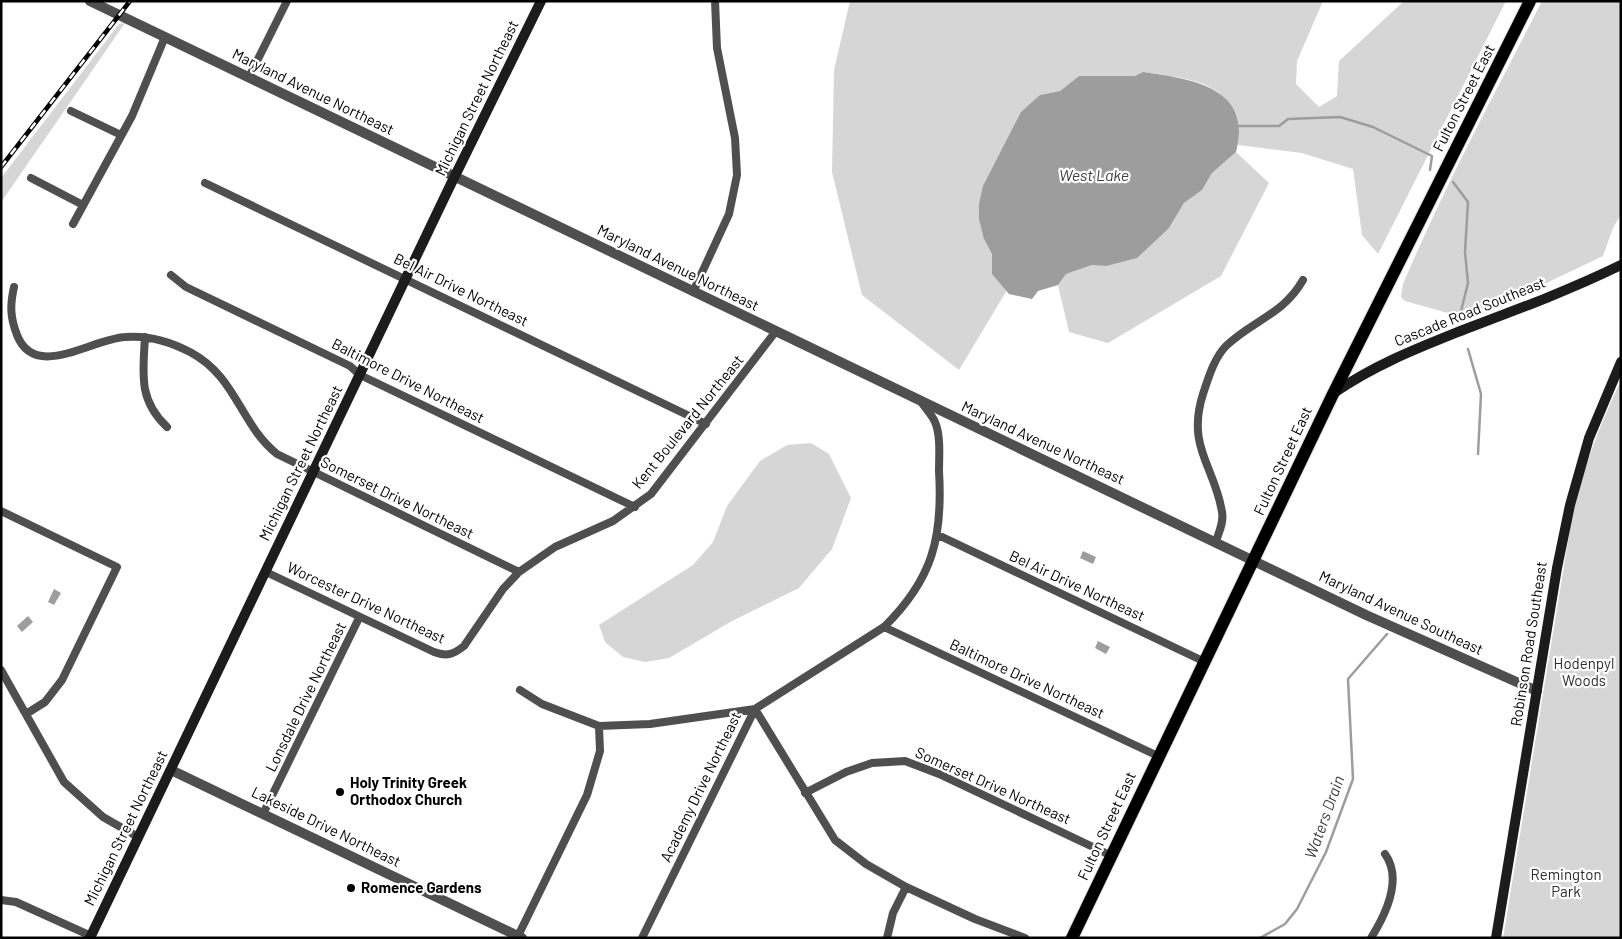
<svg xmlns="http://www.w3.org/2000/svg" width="1622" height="939" font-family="Barlow,sans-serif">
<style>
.green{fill:#d6d6d6}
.water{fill:#9d9d9d}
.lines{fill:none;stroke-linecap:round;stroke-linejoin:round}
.stream{stroke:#9d9d9d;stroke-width:2.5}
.primary-casing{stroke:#dbdbdb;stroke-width:14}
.minor{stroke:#4f4f4f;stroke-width:8}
.tertiary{stroke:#4f4f4f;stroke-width:10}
.secondary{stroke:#1c1c1c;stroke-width:10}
.primary{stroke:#000;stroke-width:12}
.rail-casing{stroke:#000;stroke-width:4.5}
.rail{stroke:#fff;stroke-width:2.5;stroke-dasharray:8;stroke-linecap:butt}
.poi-dot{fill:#000;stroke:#fff;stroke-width:2}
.labels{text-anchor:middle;stroke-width:4.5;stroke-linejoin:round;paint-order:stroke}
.street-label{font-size:15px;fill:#000;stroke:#fff}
.park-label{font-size:15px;fill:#2d2d2d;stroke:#fff}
.poi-label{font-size:15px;font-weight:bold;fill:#000;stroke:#fff;text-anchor:start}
.water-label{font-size:16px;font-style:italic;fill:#3e3e3e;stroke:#fff}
</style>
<rect width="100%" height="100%" fill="#fff"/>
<path class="green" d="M850 1H1323L1297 61 1296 84 1319 107 1337 96 1339 61 1404 1H1506L1378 254 1362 235 1353 169 1302 153 1238 145C1242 82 1193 79 1143 72L1135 76H1079L1060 91 1040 95 984 239 992 254V274L1007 290 959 370 862 295 832 172 834 70Z
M1542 1H1621V214L1613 228 1603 256 1538 287 1492 306 1455 315 1405 301 1401 297 1403 284C1444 187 1494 95 1542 1Z
M125 23 4 198 1 202V178L119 24Z
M1236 152 1269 183 1221 276 1108 343 1069 332 1058 285 1066 274 1092 265 1106 266 1169 228 1184 203 1202 190 1212 173Z
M1621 380V938H1503L1573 511C1584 465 1601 423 1621 380Z
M811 443 829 454 851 498 832 549 799 588 732 621 669 658 645 662 623 657 605 642 599 625 693 565 713 542 727 506 760 461 787 445Z"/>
<path class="water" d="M1143 72C1192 79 1253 87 1236 152L1212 173 1202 190 1184 203 1169 228 1137 258 1106 266 1092 265 1066 274 1058 285 1038 291 1032 299 1009 294 992 274V254L984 239 979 219V204L983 186 1021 112 1040 95 1060 91 1079 76H1135Z
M1083 551 1096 557 1093 564 1080 558Z
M54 589 61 593 54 605 48 602Z
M28 616 33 622 22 632 17 626Z
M1098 641 1110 647 1106 654 1095 648Z"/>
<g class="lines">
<path class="stream" d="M1239 126H1279L1288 119 1340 117 1373 127 1432 156 1430 170
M1453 182 1468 202 1465 252 1468 283 1461 311
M1468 349 1481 394 1478 454
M1260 938 1285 924 1297 909 1326 852 1353 779 1348 679 1387 634"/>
<g class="primary-casing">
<path id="primary" d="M1072 938 1333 394 1530 1"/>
</g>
<path class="minor" d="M249 77 287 1
M71 111 121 135
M31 178 83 205
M205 183 706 424
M73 224 132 116 165 37
M171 275 186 287 350 366 360 375 635 507
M14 287C10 305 10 317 17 335 35 381 91 339 125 337 148 335 169 341 190 352 237 377 239 423 277 454L519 572
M693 292 729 214 737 175 735 138 717 48 715 1
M145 337C143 373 138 400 167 427
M1 511 117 567 62 680 45 702 26 714
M938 535 1203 661
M1216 541C1219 532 1224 522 1222 512 1215 467 1186 447 1203 394 1208 379 1214 358 1226 346 1253 320 1283 315 1303 280
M266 572 434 652C447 657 454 654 464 646L503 589 519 572 555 547 613 521 651 494 776 331
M884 627 1158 756
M1 670 64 782 103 817 138 837
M520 690 542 704 599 726 650 724 755 709 835 840 866 864 906 887 975 919 1025 938
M805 793 846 772 872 763 905 761 939 774 1112 856
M263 814 359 618
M1 900 16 902 91 936
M518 936 587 795 600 751 599 726
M642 938 755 709 884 627C933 579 943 537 939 471 939 456 941 436 935 422 932 415 926 409 922 403
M887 938 893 913 906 887
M1371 938C1386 914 1403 879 1385 854"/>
<path class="tertiary" d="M90 1 1366 615 1537 691
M171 770 522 938"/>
<path class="secondary" d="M1334 393C1374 365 1418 348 1463 330 1516 310 1570 290 1621 265
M90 938 449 188 541 1
M1496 938 1557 568 1570 505 1589 438 1621 362"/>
<use href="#primary" class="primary"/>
<g class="rail-casing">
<path id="rail" d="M1 167 130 1"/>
</g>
<use href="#rail" class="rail"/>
</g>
<g class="poi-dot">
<circle cx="340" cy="792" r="5"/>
<circle cx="351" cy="888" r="5"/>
</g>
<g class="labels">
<g class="street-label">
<text transform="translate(313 92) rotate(26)" y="5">Maryland Avenue Northeast</text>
<text transform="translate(477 98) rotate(-64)" y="5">Michigan Street Northeast</text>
<text transform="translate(1464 98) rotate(-63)" y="5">Fulton Street East</text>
<text transform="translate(678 268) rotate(26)" y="5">Maryland Avenue Northeast</text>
<text transform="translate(461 290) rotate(26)" y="5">Bel Air Drive Northeast</text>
<text transform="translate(1470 312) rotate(-22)" y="5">Cascade Road Southeast</text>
<text transform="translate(408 381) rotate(27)" y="5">Baltimore Drive Northeast</text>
<text transform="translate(688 422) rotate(-51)" y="5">Kent Boulevard Northeast</text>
<text transform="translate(1043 443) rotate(25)" y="5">Maryland Avenue Northeast</text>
<text transform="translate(1283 461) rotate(-65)" y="5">Fulton Street East</text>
<text transform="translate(301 463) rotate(-64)" y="5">Michigan Street Northeast</text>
<text transform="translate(397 498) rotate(26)" y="5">Somerset Drive Northeast</text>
<text transform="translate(1077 586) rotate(25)" y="5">Bel Air Drive Northeast</text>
<text transform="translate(366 603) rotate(25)" y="5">Worcester Drive Northeast</text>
<text transform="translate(1401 613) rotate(25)" y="5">Maryland Avenue Southeast</text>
<text transform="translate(1529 644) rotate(-81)" y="5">Robinson Road Southeast</text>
<text transform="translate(1027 679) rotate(25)" y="5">Baltimore Drive Northeast</text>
<text transform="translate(306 697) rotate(-64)" y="5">Lonsdale Drive Northeast</text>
<text transform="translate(993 786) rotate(24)" y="5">Somerset Drive Northeast</text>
<text transform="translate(701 787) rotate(-64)" y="5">Academy Drive Northeast</text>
<text transform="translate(1107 826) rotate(-65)" y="5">Fulton Street East</text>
<text transform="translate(326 827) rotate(26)" y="5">Lakeside Drive Northeast</text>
<text transform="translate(126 828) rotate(-64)" y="5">Michigan Street Northeast</text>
</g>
<g class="park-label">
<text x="1584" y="669">Hodenpyl<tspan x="1584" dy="17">Woods</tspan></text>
<text x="1566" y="880">Remington<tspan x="1566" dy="17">Park</tspan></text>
</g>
<g class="poi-label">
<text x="350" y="788">Holy Trinity Greek<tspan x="350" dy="17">Orthodox Church</tspan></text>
<text x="361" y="893">Romence Gardens</text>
</g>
<g class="water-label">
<text x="1094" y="181">West Lake</text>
<text transform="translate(1324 817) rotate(-70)" y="6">Waters Drain</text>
</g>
</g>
<rect width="1622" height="939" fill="none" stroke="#000000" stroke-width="5"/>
</svg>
